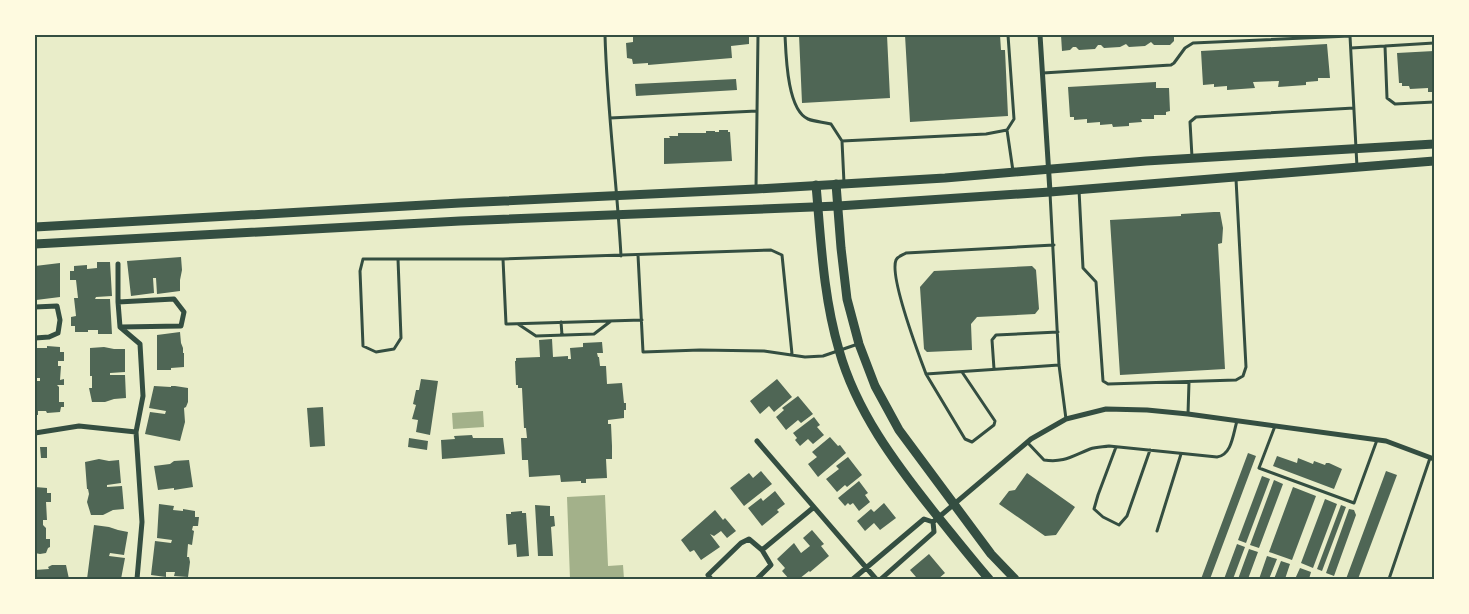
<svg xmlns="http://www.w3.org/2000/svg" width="1469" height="614" font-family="'Exo 2',sans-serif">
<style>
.water{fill:#a3b18a}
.building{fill:#4f6655}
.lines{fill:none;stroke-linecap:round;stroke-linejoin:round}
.service{stroke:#344e41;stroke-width:3}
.minor{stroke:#344e41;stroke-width:5}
.secondary{stroke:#344e41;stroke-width:9}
.primary{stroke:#344e41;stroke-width:9}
.neatline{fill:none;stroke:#344e41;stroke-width:2}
</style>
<rect width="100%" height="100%" fill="#e9edc9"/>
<path class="water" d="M483 411 484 427 453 429 452 413Z
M605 495 608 566 623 565 624 579H570L567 497Z"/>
<path class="building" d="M633 35H749V44L731 46 732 58 648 65V63L633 64 632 59 627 58 626 43 633 42Z
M799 35H887L890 98 802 103Z
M905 35H1000L1001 50H1005L1008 116 910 122Z
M1061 35H1174V41L1170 45H1154L1151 42 1145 46 1129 47 1126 44 1120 47 1104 48 1101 45H1098L1095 49 1079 50 1076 47H1073L1070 50 1062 51Z
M1327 44 1330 78H1318V81L1306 82V85L1278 87 1279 81 1253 82 1255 88 1227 90V86L1214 87V84L1203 85 1201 51Z
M1434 51V92H1428V88L1410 89 1409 86H1402V83H1399L1397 53Z
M736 79 737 90 636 96 635 84Z
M1156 82V88H1169L1170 111 1166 112V115H1154V119H1141L1142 122 1129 123V126L1113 127 1112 124 1100 125V122L1087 123V119L1074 120V117H1070L1068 87Z
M719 130H728V132H730L732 161 664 164V138H670L669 136H678V133H706V131H715V132H719Z
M1214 212H1220L1223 228 1222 243 1218 244 1225 369 1120 375 1110 220 1181 216V214Z
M181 257 182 270 180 280V291L157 294 156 278H153L154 293 131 296 127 261Z
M97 262H110L112 296 96 297 95 299H110L112 334H98V330H88V332H75V326H71V317L76 316 74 298H78L76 280H70V271H74V266L87 265V269L97 268Z
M60 263V297L36 300 35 266Z
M1032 266 1036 270 1039 309 1035 314 977 317 971 324 972 350 927 352 924 349 920 287 934 271Z
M180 332 181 343 183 348V353H184V367L171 368V370H157V335Z
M552 339 553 357 568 356V359H571L570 348 583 347V343L602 342 603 353H597L598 357H599L600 366H606L607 384 622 383 624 403H626V410H624V418L608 420V424H611L612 446V459H606L607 478 586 479V483H581V481L561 482 560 475 529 477 528 460H522L521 438H527L526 428H524L522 388H518V385H516L515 361H516V358L540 357 539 340Z
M35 344H37V348H47V346L60 347V352H64V361H58V366H61L60 380 64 379V385H57L59 387V402H64V407H61L60 412 47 413 46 411H38V415H35V381H40V378H35Z
M104 347 114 349H125V372L110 373V375H125L126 398 114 399 105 402H92L89 388H92V376H90V348Z
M421 379 438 381 430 435 416 432 418 420 412 419 416 405 413 404 416 390H419Z
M777 379 792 397 774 412 769 406 760 414 750 401Z
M154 386 171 387V386H175L188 388V402L186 407 184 408 185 422 180 441 145 434 150 412 165 414 166 411 149 408Z
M798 396 813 414 801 423 798 420 786 430 776 417 784 410 782 408Z
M323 407 325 446 310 447 307 408Z
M814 417 820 425 817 427 824 435 813 444 808 439 800 446 795 440 797 438 793 433Z
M472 435 473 438H503L505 454 442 459 441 440 455 439 454 436Z
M830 437 838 446 840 445 846 453 818 477 808 464 817 457 812 452Z
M409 438 428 441 427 450 408 447Z
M40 447H47V458H41Z
M1248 453 1256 456 1210 579H1201Z
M1277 456 1297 463 1298 458 1313 464 1314 461 1325 465 1326 463H1329L1342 469 1334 489 1273 466Z
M848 457 862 475 847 487 845 485 837 492 826 479 839 469 836 466Z
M99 459 109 461 119 460 121 483 107 485V487L122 486 124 509 113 510 103 515H91L87 502 89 494 88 489H87L85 462Z
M189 460 193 487 174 490V488L158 490 154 466 170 464 174 461Z
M761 471 772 484 744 506 730 488 749 473 753 478Z
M1386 471 1397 475 1358 579H1346Z
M1027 473 1075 507 1056 535 1045 536 999 504 1009 491 1015 490Z
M1262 476 1270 479 1246 543 1238 540Z
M1274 480 1283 484 1259 548 1250 545Z
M859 481 868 493 865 495 870 502 859 511 853 503 850 505 848 503 845 506 838 498Z
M35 487 47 488V493H51V502H46L47 520H43V525L46 528V539H50V547L48 548 46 553 40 554 35 553Z
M1293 487 1316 496 1292 560 1269 552Z
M775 491 785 504 777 510 779 512 762 526 748 508 761 498 763 501Z
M1325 499 1337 504 1313 568 1301 563Z
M884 503 896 518 880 530 874 523 865 531 857 521 871 509 874 512Z
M159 504 174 506 173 510 183 511V509L195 511V517H199L198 526H193L192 530 194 531 192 545 188 544 187 557H189L190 562 188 577 174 576 175 572H166V577L151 575 155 541 171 543 172 540 157 538Z
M535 505 550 506V516H554L555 526 551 527 553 556H538Z
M1341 505 1346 507 1322 571 1317 569Z
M1349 509 1354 510 1356 515 1334 576 1326 573Z
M715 510 723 520 725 518 736 531 727 538 721 531 714 536 710 534 720 547 701 560 694 550 690 552 681 540Z
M522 511V513H526L529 556 517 557 516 544 508 545 506 514H511V512Z
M94 525 109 527 118 530 128 532 124 555 110 553 109 556 125 558 121 579H87Z
M812 530 824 544 821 546 829 556 810 572 809 571 799 579H789L782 571 785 568 777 559 794 543 801 553 810 546 803 538Z
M1237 544 1245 547 1233 579H1224Z
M1249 549 1258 552 1248 579H1238Z
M929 554 945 573 938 579H913L916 577 910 570Z
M1267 556 1277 559 1269 579H1259Z
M1281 561 1290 564 1285 579H1274Z
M52 565H66L69 579H35V570L49 569 48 567Z
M1300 568 1311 572 1309 579H1295Z"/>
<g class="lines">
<path class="service" d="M605 35C607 109 617 182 621 256
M785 35C786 55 787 110 808 119 815 122 824 122 831 124L842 141 844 183
M1350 36 1357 167
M1385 46 1434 43
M1351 48 1385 46 1387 98 1395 104 1434 102
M1043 73 1171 65 1174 63 1185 48 1193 43 1350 36
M610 118 757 111
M1007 130 1013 171
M842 141 986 134 1007 130 1014 119 1008 35
M1192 157 1190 122 1196 117 1354 108
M756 189 758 35
M1079 190 1083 268 1096 282 1103 381 1108 384 1236 380 1243 376 1246 367 1236 179
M1050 193 1059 365 1066 419
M1054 245 906 253C903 255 898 256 896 260 889 277 919 355 926 374L1059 365
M638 255 643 352 700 350 764 351 805 357 823 356 858 344
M398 259 401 338 394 349 376 352 363 346 360 271 363 259H503L771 250 782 255 792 354
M503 259 506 324 642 320
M561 322 562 335
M518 324 536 336 594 334 611 321
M994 369 992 340 996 335 1058 332
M926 374 965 439 972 442 994 425 995 421 962 372
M1188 414 1189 382
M1275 426 1259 468 1354 503 1377 440
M1027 442 1044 460C1064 463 1072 456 1090 449 1096 447 1103 447 1109 446L1217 457C1232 455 1233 434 1237 421
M1116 447 1098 495 1094 509 1103 517 1119 525 1127 516 1150 450
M1157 531 1181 454
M1389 579 1430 458"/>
<path class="minor" d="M1040 35 1050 192
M118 264V302L120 327 140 344 143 396 136 432 142 522 137 579
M118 302 174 299 184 312 181 326 121 327
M35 307 57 306 60 320 58 333 49 337 35 338
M35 433 79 426 136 432
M757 441 876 579
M933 522 1031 439 1066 419 1106 409 1147 410 1188 414 1386 441 1434 459
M762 550 814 507
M711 579 708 575 741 543 749 539 762 550 771 565 757 579
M853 579 924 519 933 522
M881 579 934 532 933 522"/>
<path class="secondary" d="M836 184 841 248 847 299 859 344 875 386 899 430 991 554 1015 579
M816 185C821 240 823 296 839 350 856 411 895 463 934 512 952 534 970 557 989 579"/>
<path class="primary" d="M35 227 460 203 756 189 945 178 1146 161 1434 144
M35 244 460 221 838 206 1050 192 1434 161"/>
</g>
<rect width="1469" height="614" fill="none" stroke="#fefae0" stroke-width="72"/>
<rect x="36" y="36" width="1397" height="542" class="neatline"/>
</svg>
